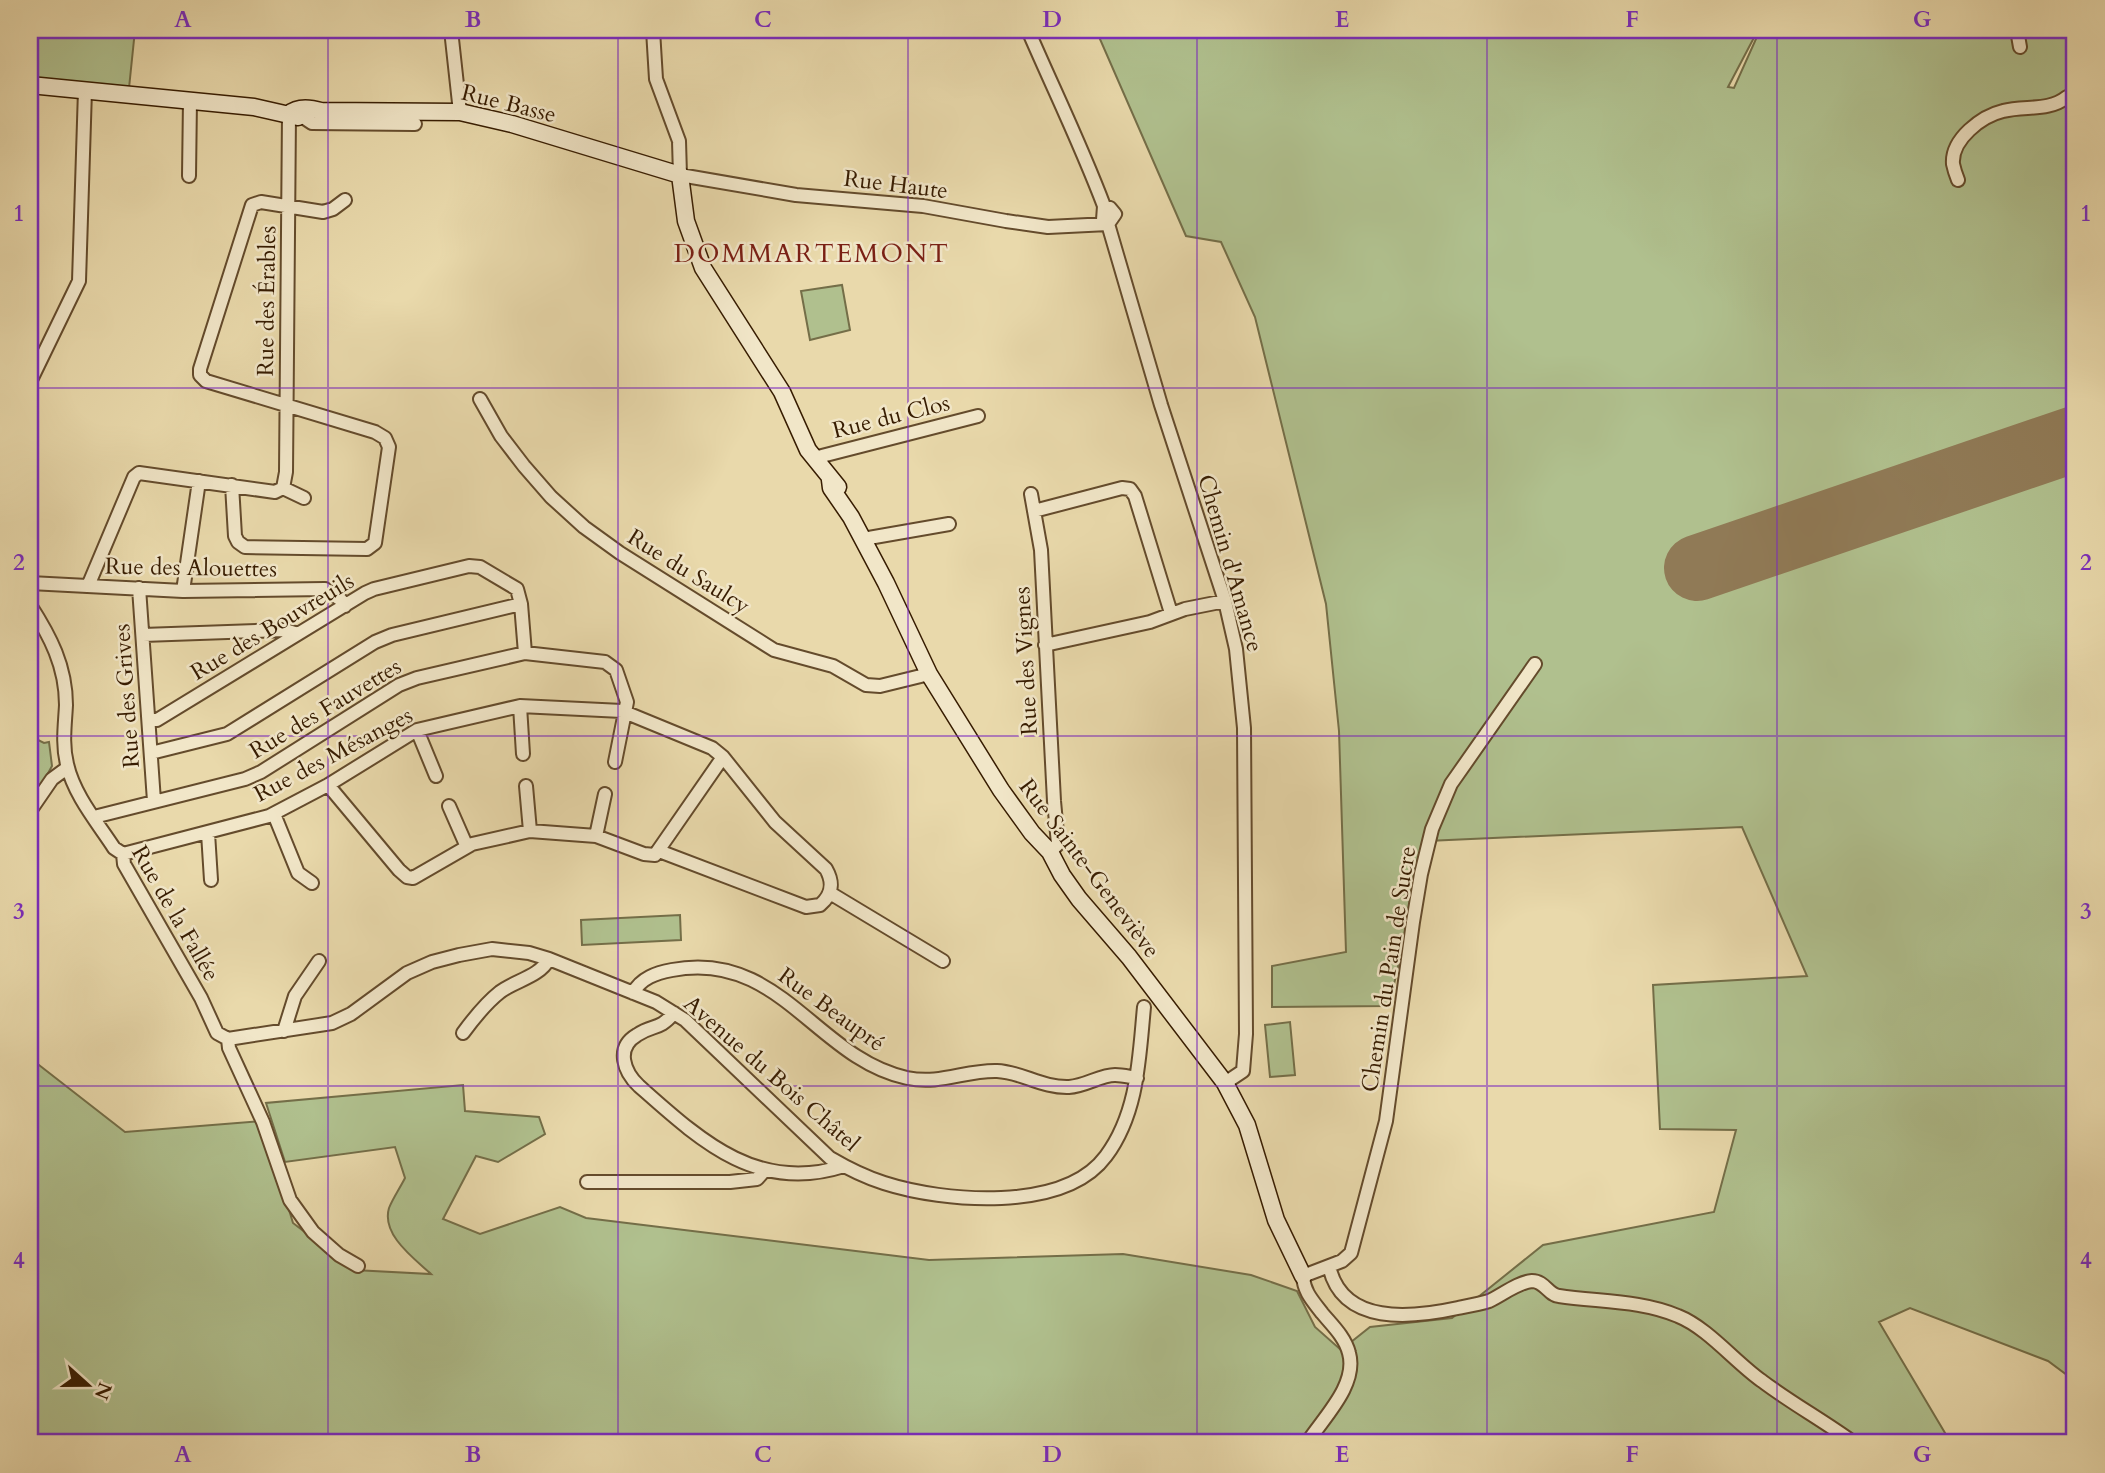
<svg xmlns="http://www.w3.org/2000/svg" width="2105" height="1473" font-family="Cardo,serif">
<style>
.green{fill:#b0c08e;stroke:#746e48;stroke-width:2}
.lines{fill:none;stroke-linecap:round;stroke-linejoin:round}
.runway{stroke:#907a56;stroke-width:66}
.street-casing{stroke:#644b2c;stroke-width:16}
.secondary-casing{stroke:#371c01;stroke-width:19}
.street{stroke:#f1e6c8;stroke-width:12}
.secondary{stroke:#f1e6c8;stroke-width:16}
.grid{fill:none;stroke:#7b2cbf;stroke-width:2;stroke-opacity:0.55}
.labels{text-anchor:middle;stroke-width:5;stroke-linejoin:round;paint-order:stroke}
.street-label{font-size:23px;fill:#371c01;stroke:#f1e6c8}
.quarter-label{font-size:26px;letter-spacing:2px;fill:#7a1f14;stroke:#f1e6c8}
.neatline{fill:none;stroke:#7b2cbf;stroke-width:2.5}
.grid-label{font-size:23px;text-anchor:middle;font-weight:bold;fill:#7b2cbf}
</style>
<rect width="100%" height="100%" fill="#e9d9ab"/>
<filter id="stains"><feTurbulence type="fractalNoise" baseFrequency=".00286" numOctaves="4"/><feColorMatrix values="0 0 0 0 .2 0 0 0 0 .09 0 0 0 0 .02 0 0 0 .5 -.17"/></filter>
<radialGradient id="worn" r=".72"><stop offset=".6" stop-color="#630" stop-opacity="0"/><stop offset="1" stop-color="#630" stop-opacity=".3"/></radialGradient>
<path class="green" d="M30 30H135L129 88 30 77Z
M1096 30H1758L1728 87 1734 88 1760 30H2075V1381L2048 1361 1910 1308 1879 1322 1951 1443H30V1058L125 1132 262 1121 293 1223 354 1270 431 1274C415 1259 381 1235 389 1208 393 1198 400 1188 405 1178L395 1147 285 1162 266 1103 463 1085 465 1111 539 1117 545 1134 498 1162 476 1156 443 1219 480 1234 560 1207 586 1218 929 1260 1123 1254 1251 1275 1297 1291 1315 1327 1341 1350 1370 1327 1452 1318 1543 1245 1714 1212 1736 1130 1660 1129 1653 985 1807 976 1742 827 1427 841 1389 1006 1272 1007V966L1346 952 1339 731 1326 604 1255 317 1221 242 1186 236Z
M842 285 850 330 810 340 801 291Z
M30 736 44 743 49 742 52 766 40 788 30 801Z
M680 915 681 940 582 945 581 920Z
M1290 1022 1295 1075 1270 1077 1265 1025Z"/>
<g class="lines">
<path class="runway" d="M1697 568 2075 439"/>
<g class="street-casing">
<path id="street" d="M451 30 460 112
M653 30 656 79 679 141 680 175 796 195 923 206 1006 221 1048 227 1108 224
M1028 30C1053 88 1081 145 1104 206L1103 220 1108 224 1161 405 1225 601 1236 649 1244 728 1246 1034 1243 1071 1225 1083
M2017 30 2020 47
M303 117 312 123 415 124
M189 176 190 100
M1958 180C1956 175 1954 169 1953 164 1951 139 1982 116 2003 111 2025 105 2048 112 2067 97
M1104 206 1110 208 1115 214 1108 224
M30 382 79 281 85 90
M480 399 501 436 524 466 551 497 584 527 620 553 774 650 833 666 866 685 880 686 929 674
M814 458 978 416
M232 485 235 536 238 542 245 547 367 549 375 543 389 447 385 438 375 432 206 381 200 375V369L252 205 261 202 323 212 333 209 345 200
M283 488 286 472 289 114
M283 488 304 498
M1031 494 1041 550 1054 801 1058 844 1050 852
M1034 511 1122 488 1130 489 1135 496 1171 613
M863 539 949 524
M30 583 183 591 325 589 341 600 345 606
M88 586 134 477 139 473 275 492 283 488
M139 588 154 801
M183 591 199 481
M30 605C50 636 66 666 66 705 65 725 62 744 67 764 74 795 97 822 114 848L123 854 124 864 201 998 217 1033 228 1039
M143 635 285 630 298 634
M1045 645 1150 622 1185 609 1225 601
M520 706 523 754
M149 720H157L365 593 374 589 469 566 480 567 517 589 521 604 525 653
M417 730 436 776
M151 753 227 734 375 642 392 635 521 604
M328 785 399 870 407 877 413 878 472 844 530 831 596 836 644 854 655 855 723 757
M526 786 530 831
M449 806 467 847
M30 811 52 779 67 768
M274 814 298 873 312 883
M94 817 245 779 261 772 399 685 417 678 525 653 605 662 616 670 627 702 615 762
M208 833 211 880
M596 836 605 794
M123 854 269 816 328 785 417 730 520 706 622 711 712 748 723 757 775 822 826 869C834 883 832 895 820 905L806 907 659 851
M830 893 943 961
M633 993C641 978 656 973 672 970 779 949 817 1059 907 1078 941 1085 965 1070 997 1071 1022 1072 1042 1088 1069 1087 1086 1086 1100 1075 1115 1075 1122 1075 1130 1077 1137 1078
M674 1013C659 1031 653 1024 637 1035 615 1048 624 1072 639 1086 700 1140 757 1194 844 1166
M284 1031 295 996 319 961
M463 1033C474 1018 486 1003 500 992 516 980 539 977 549 959
M228 1039 332 1023 351 1014 407 973 432 962 459 955 492 949 529 953 549 959 656 1002 685 1020 830 1158C847 1168 865 1177 884 1183 943 1202 1064 1213 1106 1156 1138 1113 1139 1059 1144 1007
M228 1039 229 1048 263 1122 290 1200 313 1232 339 1255 358 1266
M587 1182H730L757 1179 765 1170
M1329 1266C1342 1326 1412 1318 1458 1308 1468 1306 1479 1304 1489 1301 1502 1295 1518 1282 1532 1281 1545 1281 1548 1295 1559 1296 1598 1302 1641 1300 1678 1316 1708 1328 1735 1362 1762 1381 1791 1403 1824 1421 1854 1443
M1303 1276 1342 1261 1351 1253 1386 1121 1413 922 1421 874 1432 829 1451 784 1535 664
M1303 1276C1304 1292 1312 1300 1322 1313 1332 1325 1345 1337 1349 1353 1358 1385 1323 1418 1307 1443"/>
</g>
<g class="secondary-casing">
<path id="secondary" d="M30 85 254 107 298 117
M289 114C298 106 311 108 321 111L460 112 512 124 680 175 686 221 703 268 782 392 808 450 838 487
M830 480 831 488 851 517 886 583 929 674 1001 790 1032 833 1050 852 1062 875 1079 899 1129 957 1225 1083 1247 1125 1276 1220 1303 1276"/>
</g>
<use href="#street" class="street"/>
<use href="#secondary" class="secondary"/>
</g>
<path class="grid" d="M328 30V1443M618 30V1443M908 30V1443M1197 30V1443M1487 30V1443M1777 30V1443M30 388H2075M30 736H2075M30 1086H2075"/>
<g class="labels">
<g class="street-label">
<text transform="translate(509 103) rotate(14)" y="8">Rue Basse</text>
<text transform="translate(896 184) rotate(7)" y="8">Rue Haute</text>
<text transform="translate(266 301) rotate(-89)" y="8">Rue des Érables</text>
<text transform="translate(891 416) rotate(-14)" y="8">Rue du Clos</text>
<text transform="translate(1231 563) rotate(74)" y="8">Chemin d'Amance</text>
<text transform="translate(191 567) rotate(1)" y="8">Rue des Alouettes</text>
<text transform="translate(689 571) rotate(32)" y="8">Rue du Saulcy</text>
<text transform="translate(272 626) rotate(-31)" y="8">Rue des Bouvreuils</text>
<text transform="translate(1025 661) rotate(-93)" y="8">Rue des Vignes</text>
<text transform="translate(126 696) rotate(-94)" y="8">Rue des Grives</text>
<text transform="translate(325 708) rotate(-31)" y="8">Rue des Fauvettes</text>
<text transform="translate(333 754) rotate(-28)" y="8">Rue des Mésanges</text>
<text transform="translate(1090 868) rotate(53)" y="8">Rue Sainte-Geneviève</text>
<text transform="translate(176 913) rotate(60)" y="8">Rue de la Fallée</text>
<text transform="translate(1388 969) rotate(-81)" y="8">Chemin du Pain de Sucre</text>
<text transform="translate(832 1009) rotate(36)" y="8">Rue Beaupré</text>
<text transform="translate(772 1073) rotate(41)" y="8">Avenue du Bois Châtel</text>
</g>
<g class="quarter-label">
<text x="812" y="262">DOMMARTEMONT</text>
</g>
</g>
<rect width="2105" height="1473" fill="none" stroke="#e9d9ab" stroke-width="77"/>
<g transform="translate(88 1385) rotate(111)" stroke="#f1e6c8" stroke-width="5" paint-order="stroke">
<path d="M0-5L12 26L0 18L-12 26Z" fill="#371c01"/>
<text y="-10" font-size="19" font-weight="bold" text-anchor="middle" fill="#371c01">N</text>
</g>
<rect x="38" y="38" width="2028" height="1396" class="neatline"/>
<g class="grid-label">
<text x="183" y="27">A</text>
<text x="473" y="27">B</text>
<text x="763" y="27">C</text>
<text x="1052" y="27">D</text>
<text x="1342" y="27">E</text>
<text x="1632" y="27">F</text>
<text x="1922" y="27">G</text>
<text x="19" y="221">1</text>
<text x="2086" y="221">1</text>
<text x="19" y="570">2</text>
<text x="2086" y="570">2</text>
<text x="19" y="919">3</text>
<text x="2086" y="919">3</text>
<text x="19" y="1268">4</text>
<text x="2086" y="1268">4</text>
<text x="183" y="1462">A</text>
<text x="473" y="1462">B</text>
<text x="763" y="1462">C</text>
<text x="1052" y="1462">D</text>
<text x="1342" y="1462">E</text>
<text x="1632" y="1462">F</text>
<text x="1922" y="1462">G</text>
</g>
<rect width="100%" height="100%" filter="url(#stains)"/>
<rect width="100%" height="100%" fill="url(#worn)"/>
</svg>
